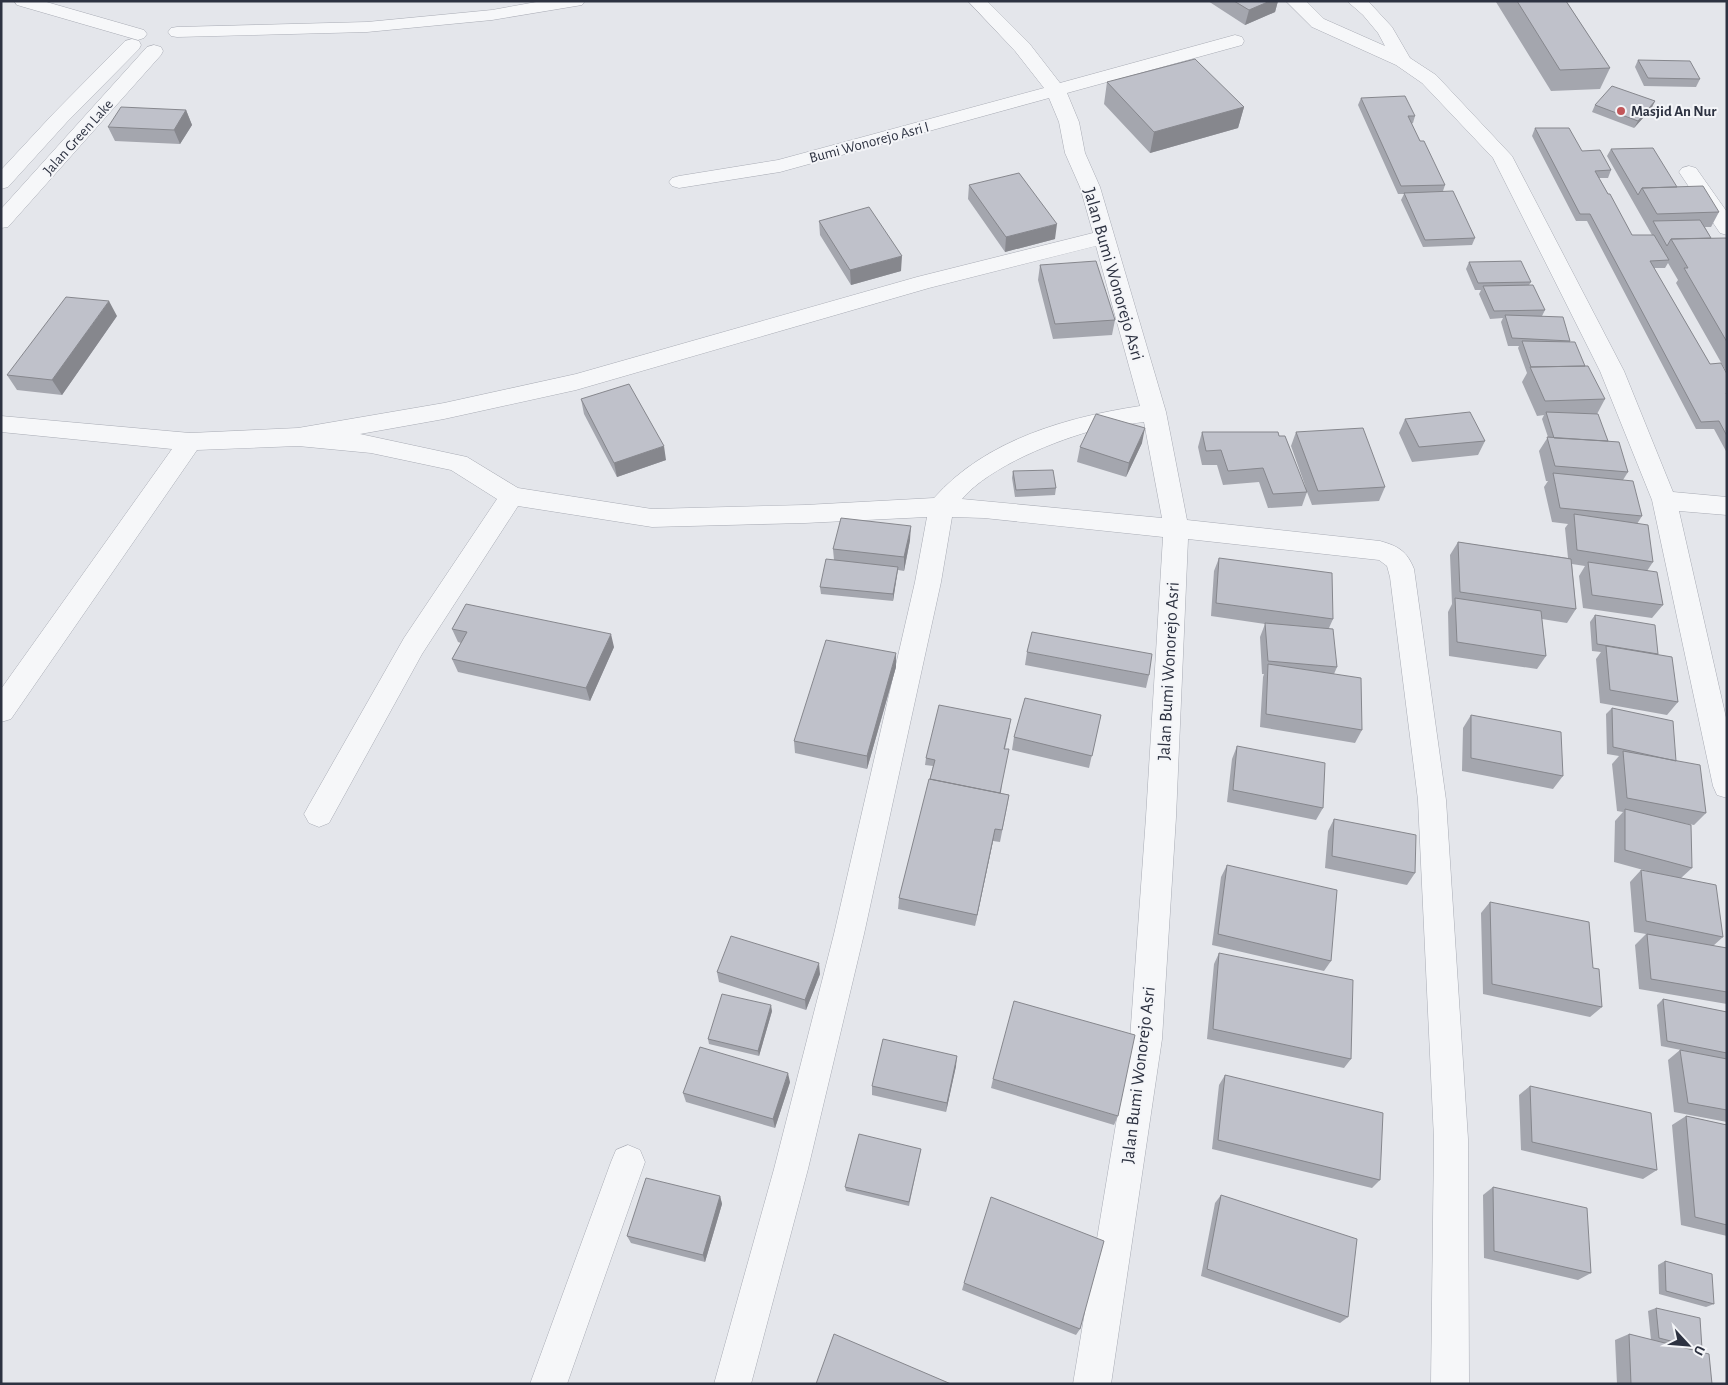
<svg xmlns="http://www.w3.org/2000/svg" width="1728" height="1385" font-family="'Alegreya Sans',sans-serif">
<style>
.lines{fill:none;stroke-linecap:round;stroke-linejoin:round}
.minor-casing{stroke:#a9acb5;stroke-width:1}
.minor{fill:#f6f7f9;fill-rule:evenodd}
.wall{fill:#a4a6ae}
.shaded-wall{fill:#86878d}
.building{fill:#bfc1ca;stroke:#86878d}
.poi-dot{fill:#c25659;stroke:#f4f5f8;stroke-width:2}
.labels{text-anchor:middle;stroke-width:4;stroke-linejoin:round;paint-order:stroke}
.far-poi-label{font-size:15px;font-weight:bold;fill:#2d3241;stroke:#f4f5f8;text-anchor:start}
.far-street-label{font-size:15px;fill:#2d3241;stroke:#f4f5f8}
.street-label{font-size:18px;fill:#2d3241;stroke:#f4f5f8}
</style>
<rect width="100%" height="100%" fill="#e4e6eb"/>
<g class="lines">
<g class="minor-casing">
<path id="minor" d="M14 1H43L144 30 147 34 144 38 138 40 17 5Z
M542 1H585L582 5 492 20 367 32 177 37 171 36 168 32 171 28 177 27 367 22 492 10Z
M968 1H987L1029 43 1060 83 1235 35 1242 37 1244 41 1242 45 1067 93 1079 122 1085 153 1100 187 1166 412 1187 520 1380 541C1398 546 1407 551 1414 569L1446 800 1468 1139 1469 1384H1431L1434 1139 1418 800 1390 577 1387 566 1379 560 1188 539 1176 817 1162 1039 1111 1384H1073L1130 1039 1146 817 1163 537 984 518 952 517 941 582 864 934 808 1169 751 1384H714L774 1169 834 934 915 582 927 517 805 523 652 527 518 506 422 654 329 823 319 827 309 823 304 814 309 805 404 638 497 499 451 470 371 453 298 446 197 450 11 719 1 722V689L172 449 1 432V416L190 433 298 428 444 403 576 374 917 277 1093 233 1080 187 1065 153 1059 122 1049 98 780 172 679 188 672 186 669 182 672 178 679 176 778 160 1044 88 1015 51ZM1096 246 1140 406C1067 417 985 440 934 498L805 505 652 509 518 488 467 457 360 434 444 419 576 390 929 288ZM1144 422 1162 518 962 499C990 466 1057 440 1098 429 1113 425 1129 424 1144 422Z
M1286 1H1306L1324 19 1385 46 1378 33 1363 15 1347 1H1368L1392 27 1410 58 1436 75 1512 156 1624 371 1673 492 1727 497V515L1679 511 1727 722V798L1717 795 1713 786 1652 500 1600 371 1493 158 1422 83 1396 65 1312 27Z
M132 39 139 41 141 45 139 49 67 122 8 187 1 189V170L53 114 125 41Z
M154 45 161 47 163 51 161 55 8 227 1 228V209L147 47Z
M1689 166 1696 168 1727 212V235L1720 233 1679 172 1682 168Z
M628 1145 640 1150 645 1162 567 1384H530L611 1162 616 1150Z"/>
</g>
<use href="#minor" class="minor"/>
</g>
<path class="wall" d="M1208 1H1278L1275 12 1245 25Z
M1497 1H1566L1610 68 1600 89 1551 91 1496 2Z
M1638 60 1700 79 1696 87 1644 86 1635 67Z
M1107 82 1244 107 1238 128 1150 153 1104 104Z
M1361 98 1415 116 1413 123 1411 124 1420 141 1445 185 1443 191 1475 238 1472 245 1423 247 1401 200 1404 194H1398L1358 105Z
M1655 101 1651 109 1634 128 1592 112 1595 105Z
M186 110 192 125 180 144 115 141 108 127Z
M1535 128 1582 151 1611 170 1608 178H1599L1632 235H1652L1607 156 1611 149 1719 212 1711 227H1705L1711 238 1727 240V373L1676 283 1678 280 1668 263 1665 268H1654L1710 364 1727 374V453L1714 429H1696L1587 221H1576L1532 136Z
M969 185 1055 239 1005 252 968 199Z
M819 221 901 271 851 285 820 235Z
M1469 262 1531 282 1529 285 1545 310 1542 316 1570 341V342L1605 399 1597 414 1608 441 1628 472 1623 480 1642 516 1637 524 1653 562 1647 571 1663 605 1652 618 1583 608 1579 576 1585 566 1572 564 1576 609 1567 623 1542 619 1546 656 1537 669 1449 656 1448 612 1452 604 1450 555 1458 542 1568 558 1565 528 1568 524 1552 522 1544 487 1548 481H1546L1539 451 1548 437 1542 419 1544 415 1537 416 1522 382 1527 373 1518 348 1519 346H1508L1501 322 1503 318 1490 319 1479 294 1481 290H1475L1466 269Z
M1040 265 1115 320 1112 335 1053 339 1038 280Z
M117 316 62 395 17 390 7 375Z
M581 399 666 460 617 477 584 414Z
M1405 419 1485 441 1478 455 1412 462 1399 433Z
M1202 432 1279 436 1306 488 1291 446 1296 432 1385 487 1379 501 1312 505 1307 492 1302 506 1268 508 1259 482 1223 485 1217 465H1202L1198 447Z
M1142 443 1126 477 1077 462 1080 447Z
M1013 471 1056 488 1055 495 1015 497 1012 478Z
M910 540 904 571 898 570 893 601 821 594 820 587 834 560 833 549Z
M1219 558 1333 619 1329 628 1337 667 1334 674 1362 730 1355 743 1260 727 1263 677 1264 674H1262L1260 637 1265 624 1211 616 1214 571Z
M1595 615 1658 654 1678 702 1667 715 1600 703 1596 659 1601 652 1592 651 1590 622Z
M452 629 614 647 590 701 458 672 452 659 461 643 458 642Z
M1027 652 1149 675 1146 688 1025 665Z
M896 667 867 769 795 753 794 741Z
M1612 708 1676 761 1706 813 1694 825 1682 823 1692 868 1681 878 1723 937 1713 946 1727 948V1004L1639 989 1635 945 1646 934 1634 932 1630 882 1641 870 1658 874 1614 862 1615 821 1623 812 1617 811 1612 764 1619 756 1607 754 1606 714Z
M1101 715 1089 768 1012 750 1014 737Z
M1471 715 1563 776 1553 789 1462 771 1463 728Z
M1010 726 1005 749 1001 793 1009 795 1007 807 1000 842 993 841 975 926 898 909 899 898 933 766 925 765 926 758Z
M1237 746 1323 808 1316 820 1227 802 1232 759Z
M1334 819 1415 873 1407 885 1325 868 1328 831Z
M1227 865 1331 961 1324 971 1212 945 1221 877Z
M1490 902 1593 968 1602 1007 1590 1017 1483 994 1481 913Z
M1219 953 1351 1059 1344 1068 1207 1039 1214 964Z
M717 972 820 974 806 1010 719 982Z
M1663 999 1727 1012V1122L1674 1112 1668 1060 1680 1050 1706 1055 1661 1046 1657 1005Z
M772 1011 759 1056 709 1044 708 1039Z
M956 1066 946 1112 872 1095V1086Z
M1225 1075 1380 1180 1372 1188 1212 1149 1219 1085Z
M993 1079 1118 1116 1114 1125 991 1088Z
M790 1082 775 1128 686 1102 683 1093Z
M1530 1086 1657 1170 1643 1179 1521 1150 1519 1095Z
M1686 1116 1727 1125V1236L1681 1225 1672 1125Z
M921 1149 909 1206 846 1191 845 1187Z
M1493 1187 1591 1273 1578 1280 1484 1258 1483 1195Z
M1221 1195 1348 1317 1340 1323 1201 1276 1215 1203Z
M720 1196 722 1204 705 1262 631 1243 627 1236Z
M1665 1261 1714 1304 1706 1307 1659 1294 1658 1265Z
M964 1283 1080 1329 1076 1335 962 1290Z
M1656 1308 1702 1349 1696 1351 1712 1384H1617L1615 1340 1629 1334 1651 1340 1648 1311Z"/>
<path class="shaded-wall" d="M1270 1H1278L1275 12 1245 25 1249 10Z
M1655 101 1651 109 1634 128 1638 121Z
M1244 107 1238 128 1150 153 1154 132Z
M186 110 192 125 180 144 174 130Z
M1057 224 1055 239 1005 252 1006 237Z
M902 256 901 271 851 285 850 270Z
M109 301 117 316 62 395 52 380Z
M1145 428 1142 443 1126 477 1129 463Z
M664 446 666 460 617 477 614 463Z
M911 526 910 540 904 571V557Z
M898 567 897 574 893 601V594Z
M611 634 614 647 590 701 586 688Z
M896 653V667L867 769V756Z
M995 829 993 841 975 926 977 915Z
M819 963 820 974 806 1010 805 1000Z
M771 1005 772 1011 759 1056 758 1051Z
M957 1056 956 1066 946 1112 947 1103Z
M788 1073 790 1082 775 1128 773 1119Z
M720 1196 722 1204 705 1262 703 1255Z"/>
<path class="building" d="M1234 1H1270L1249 10Z
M1517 1H1566L1610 68 1560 70Z
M1195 59 1244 107 1154 132 1107 82Z
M1638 60 1690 61 1700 79 1648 78Z
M1612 86 1655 101 1638 121 1595 105Z
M1405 96 1415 116H1408L1420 141H1424L1445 185 1401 186 1361 98Z
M121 107 186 110 174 130 108 127Z
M1535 128H1569L1582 151 1600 150 1611 170 1595 171 1608 194H1610L1632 235H1654L1669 260 1650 261 1710 364 1721 363 1727 374V393H1726L1727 395V436L1719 421 1701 422 1590 214H1580Z
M1653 148 1677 187 1642 188 1638 195 1611 149Z
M1019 173 1057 224 1006 237 969 185Z
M1703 186 1719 212 1657 214 1642 188Z
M1453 191 1475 238 1425 240 1404 193Z
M869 207 902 256 850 270 819 221Z
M1700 220 1711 238 1671 239 1667 246 1653 221Z
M1726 238 1727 240V342L1684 268H1688L1671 239Z
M1096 261 1115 320 1055 324 1040 265Z
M1521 261 1531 282 1478 283 1469 262Z
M1533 285 1545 310 1494 311 1483 286Z
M66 297 109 301 52 380 7 375Z
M1505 315 1563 317 1570 341 1512 338Z
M1522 341 1575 342 1585 366 1531 367Z
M1588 366 1605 399 1545 401 1530 367Z
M629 384 664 446 614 463 581 399Z
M1470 412 1485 441 1419 447 1405 419Z
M1546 412 1598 414 1608 441 1554 438Z
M1096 414 1145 428 1129 463 1080 447Z
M1363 428 1385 487 1318 491 1296 432Z
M1202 432H1278L1279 436H1285L1307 492 1273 494 1263 468 1228 471 1221 450 1206 451Z
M1547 437 1619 442 1628 472 1555 466Z
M1053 470 1056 488 1016 490 1013 471Z
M1553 473 1633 481 1642 516 1560 508Z
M1574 514 1648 525 1653 562 1577 550Z
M841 518 911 526 904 557 833 549Z
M1458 542 1571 559 1576 609 1460 592Z
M1219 558 1332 573 1333 619 1216 603Z
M826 559 898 567 893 594 820 587Z
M1588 562 1657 572 1663 605 1592 595Z
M1455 598 1541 611 1546 656 1457 642Z
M466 604 611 634 586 688 452 659 467 632 452 629Z
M1595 615 1655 625 1658 654 1597 644Z
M1265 623 1333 629 1337 667 1268 661Z
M1032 632 1152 654 1149 675 1027 652Z
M826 640 896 653 867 756 794 741Z
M1606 646 1672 657 1678 702 1610 690Z
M1268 664 1361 678 1362 730 1266 714Z
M1025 698 1101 715 1092 756 1014 737Z
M939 705 1011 719 1004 749H1009L1000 793 930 779 935 760 926 758Z
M1612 708 1673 721 1676 761 1613 747Z
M1471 715 1561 732 1563 776 1471 758Z
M1237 746 1325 763 1323 808 1233 790Z
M1623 751 1700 765 1706 813 1627 798Z
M929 779 1009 795 1002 830 995 829 977 915 899 898Z
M1625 809 1691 825 1692 868 1625 850Z
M1334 819 1416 835 1415 873 1332 856Z
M1227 865 1337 890 1331 961 1218 934Z
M1641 870 1716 885 1723 937 1646 921Z
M1490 902 1589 922 1593 968 1599 969 1602 1007 1492 984Z
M1647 934 1727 948V992L1651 979Z
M731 936 819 963 805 1000 717 972Z
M1219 953 1353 980 1351 1059 1213 1029Z
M722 994 771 1005 758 1051 708 1039Z
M1663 999 1727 1012V1053L1667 1041Z
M1014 1001 1135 1035 1118 1116 993 1079Z
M883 1039 957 1056 947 1103 872 1086Z
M700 1047 788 1073 773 1119 683 1093Z
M1680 1050 1727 1059V1110L1688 1103Z
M1225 1075 1383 1113 1380 1180 1218 1140Z
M1530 1086 1651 1113 1657 1170 1532 1142Z
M1686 1116 1727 1125V1225L1695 1217Z
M859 1134 921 1149 909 1202 845 1187Z
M646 1178 720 1196 703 1255 627 1236Z
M1493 1187 1587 1208 1591 1273 1494 1251Z
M1221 1195 1357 1239 1348 1317 1207 1269Z
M991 1197 1104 1241 1080 1329 964 1283Z
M1665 1261 1712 1274 1714 1304 1666 1291Z
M1656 1308 1700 1318 1702 1349 1659 1338Z
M834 1334 951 1384H816Z
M1629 1334 1709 1354 1712 1384H1631Z"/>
<circle class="poi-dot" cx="1621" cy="111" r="5"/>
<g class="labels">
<g class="far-poi-label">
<text x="1631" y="116">Masjid An Nur</text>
</g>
<g class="far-street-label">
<text transform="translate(78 137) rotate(-48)" y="5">Jalan Green Lake</text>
<text transform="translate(869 142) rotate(-15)" y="5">Bumi Wonorejo Asri I</text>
</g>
<g class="street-label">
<text transform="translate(1114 274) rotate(74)" y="6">Jalan Bumi Wonorejo Asri</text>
<text transform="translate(1168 671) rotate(-87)" y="6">Jalan Bumi Wonorejo Asri</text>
<text transform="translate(1138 1075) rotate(-83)" y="6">Jalan Bumi Wonorejo Asri</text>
</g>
</g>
<rect width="1728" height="1385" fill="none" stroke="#2d3241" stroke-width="5"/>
<g transform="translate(1688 1345) rotate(116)" stroke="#f4f5f8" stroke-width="4" paint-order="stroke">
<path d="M0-4L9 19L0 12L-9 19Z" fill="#2d3241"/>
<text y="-8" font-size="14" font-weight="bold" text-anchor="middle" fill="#2d3241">U</text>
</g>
</svg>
